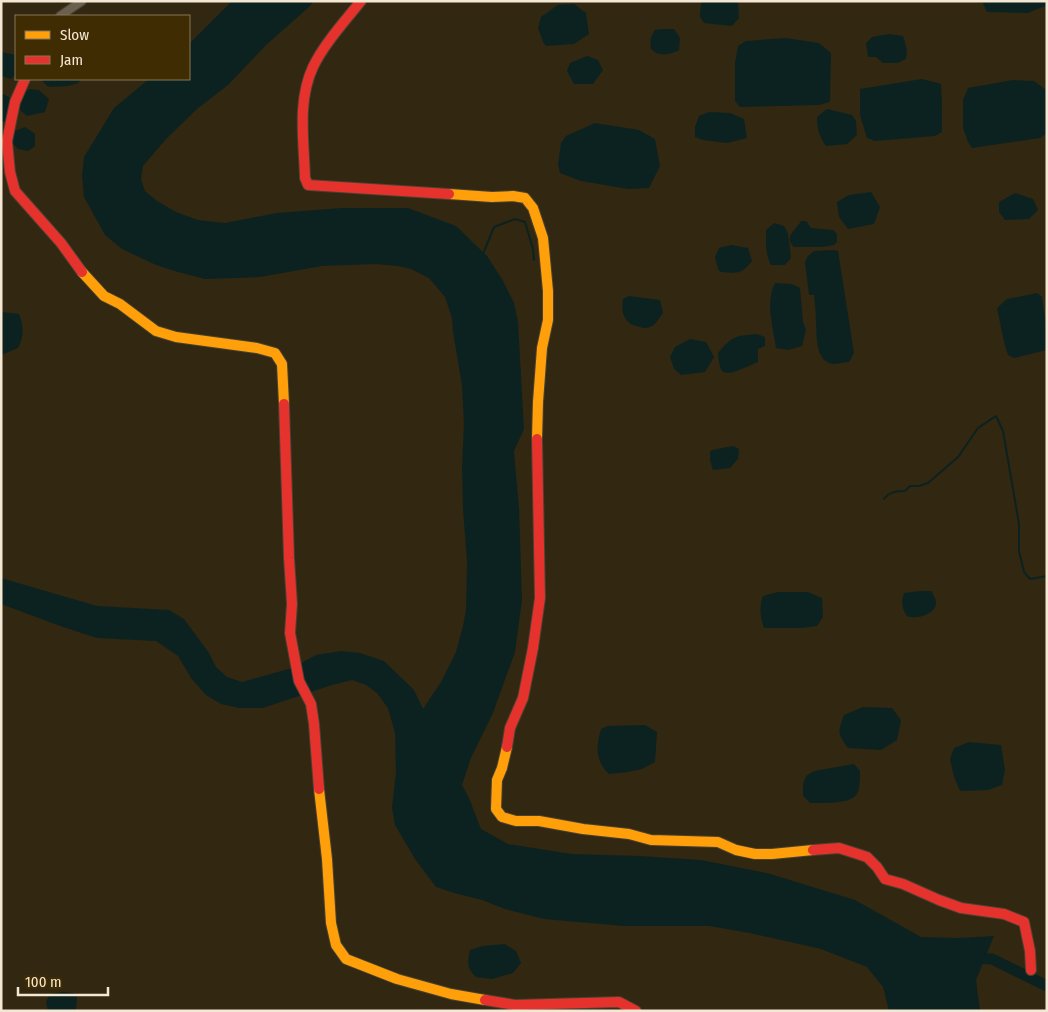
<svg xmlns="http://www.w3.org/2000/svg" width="1048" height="1012" font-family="'Fira Sans Condensed',sans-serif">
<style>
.water{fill:#0c2220}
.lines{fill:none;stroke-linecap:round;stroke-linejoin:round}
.stream{stroke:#0c2220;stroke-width:2}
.river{stroke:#0c2220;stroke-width:11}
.street-casing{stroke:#494131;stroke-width:10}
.slow-casing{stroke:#494131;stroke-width:12}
.jam-casing{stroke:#494131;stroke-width:12}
.street{stroke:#696050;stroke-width:8}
.slow{stroke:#ff9f0a;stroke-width:10}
.jam{stroke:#e5322d;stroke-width:10}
</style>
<rect width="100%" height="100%" fill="#322711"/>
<path class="water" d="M232 1H314L309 7 266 45 228 85 197 109 166 139 143 166 141 179 145 191 157 201 176 212 198 220 225 223 277 213 342 208H408L456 226 487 256 502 279 514 303 518 322 524 429 514 451 519 508 522 600 515 652 493 713 471 758 462 785 469 798 481 829 508 844 572 854 639 856 701 860 767 873 855 900 921 937 959 938 994 936 976 980 980 1011H889L883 987 867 967 821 949 750 933 709 926H624L544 919 505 909 482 900 454 893 436 887 415 859 395 825 392 808 396 772 395 733 388 708 377 693 366 685 352 680 332 685 263 708H239L221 704 206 695 191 678 178 656 156 641 97 638 63 627 1 604V578L97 606 169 610 184 619 209 653 216 667 227 677 242 682 292 668 316 655 341 651 360 653 384 661 414 690 423 709 441 682 456 652 463 626 466 610 467 562 463 508 462 467 464 424 462 385 453 332 452 318 445 297 429 278 411 269 398 266 375 264 322 266 260 277 205 279 178 272 156 265 122 249 105 235 84 197 82 175 84 157 114 108 149 79H189V44Z
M701 1H738L739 18 732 26 704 23 700 17Z
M982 1H1047L1045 6 1028 13 987 12Z
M574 4 586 13 589 34 574 44 546 46 544 44 538 28 541 17 558 5Z
M663 29H674L680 38 679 50C669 55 659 57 651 49 650 41 650 37 655 30Z
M889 34 903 36 907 50 906 59 898 63H883L876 57H868L866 43 872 37Z
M786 38 819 43 831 53 830 102 819 105 740 107 735 101V63L738 46 746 41Z
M1 52 16 55V74L11 79 1 76Z
M587 56 598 60 603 70 593 84H574L567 71 570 63Z
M43 79H81L78 83 68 86 50 87 47 86 43 82Z
M922 79 941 84 942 105V132L935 136 875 141 867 138 860 115V89Z
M1013 80 1034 81 1046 90 1047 133 1040 138 972 148 968 142 963 128V100L968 88Z
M30 89 39 90 49 99 45 112 27 116 20 110C18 100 21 94 30 89Z
M4 94 13 100 9 120 1 122V95Z
M827 109 852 115 856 121 857 135 847 144 826 146C819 136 817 129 817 117Z
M709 112 730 113 744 119 747 138 727 143 703 140 695 137V127L699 116Z
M595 123 639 130 655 139 660 166 649 188 628 189 581 181 560 173 558 164 561 143 566 136Z
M25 127 35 134V146L28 151 18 149 13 144V132Z
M871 192 880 207 874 224 848 229 839 217 837 202 849 195Z
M1015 193 1033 199 1038 210 1029 219 1005 220 999 212V202Z
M801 221H806L811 228 833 230 837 234V242L834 245 823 247H794C783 237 796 230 801 221Z
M774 223 784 226 788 233 791 258 785 265H771C765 253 766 242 766 230Z
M731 245 748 248 752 261C741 275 738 273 721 272L718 269 715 257 719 248Z
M835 250 838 251 854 353 849 362C844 362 838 364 833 364 815 361 817 336 816 323 816 314 815 305 814 295H809L805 263 807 257 814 251Z
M775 283 792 284 800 288 803 322 806 330 802 346 788 350 776 348C773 327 765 302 775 283Z
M1037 293 1042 297 1046 326 1047 350 1014 358 1008 355 1004 342 997 308 1007 299Z
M629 296 660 300 663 313C660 317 656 324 652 326 647 329 642 328 636 326 623 322 621 311 623 299Z
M1 312 19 314C24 326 24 336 18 348L1 355Z
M757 334 765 337V346L758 349V362C752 365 746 367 739 370 720 377 720 371 718 353 732 336 735 336 757 334Z
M690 339 706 342 714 357 705 372 681 375 674 369 670 357 675 347Z
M733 446 739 449 738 459 730 468 713 470 710 460V451L717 449Z
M920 591H931C933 594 936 599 936 602 937 615 915 620 907 616 902 609 901 602 904 593Z
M778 592H808L822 598 823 617 817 626 802 628H764C760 617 759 607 763 596Z
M863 707 892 708 901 720 897 740 881 750 848 748C837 734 838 731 844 715Z
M645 725 657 732 655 762 642 769 628 772 609 774C595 761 596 746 601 729L608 726Z
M969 742 1001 745 1005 770 1002 785 988 790 960 791 954 777 950 759 954 748Z
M854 764 860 771C860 777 860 786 858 792 853 805 821 803 810 803L803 796V784L806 776 814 771Z
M505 944 516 951 521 963 513 973 492 979 476 977C467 968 467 963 470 950L482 946Z
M63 992 73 993 77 996 76 1011H48L46 1002 50 994Z"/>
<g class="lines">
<path class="stream" d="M483 254 494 227 515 219 525 222 533 249 534 260
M884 499C889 492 896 491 905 491L910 486H919L928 483 958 457 978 428 996 416 1003 431 1019 524V551L1024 572 1030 579 1047 576"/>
<path class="river" d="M970 958 992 959 1047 986"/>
<g class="street-casing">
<path id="street" d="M60 16 82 1"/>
</g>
<g class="slow-casing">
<path id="slow" d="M449 194 492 197 513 196 525 198 533 208 543 238 548 291V320L542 348 538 402 537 439
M82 272 104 296 120 304 156 331 176 337 257 348 275 353 282 364 284 404
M507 747 502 768 497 780 496 809 502 817 516 821H539L583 829 629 834 651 840 718 842 736 850 755 854H772L813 850
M319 789 327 859 331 923 336 945 346 959 397 979 451 994 485 1000"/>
</g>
<g class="jam-casing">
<path id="jam" d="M361 1C345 21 324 44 313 67 297 101 304 141 305 178L308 185 449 194
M25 79 15 102 7 141 10 172 15 191 61 243 82 272
M284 404 289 558 292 604 290 633 299 681 311 704 314 724 319 789
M507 747 510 728 523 698 533 648 540 598 537 439
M813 850 839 848 867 857 877 867 885 879 903 884 939 900 961 908 1004 914 1024 922 1030 951 1031 970
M485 1000 515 1005 619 1002 636 1011"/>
</g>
<use href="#street" class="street"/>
<use href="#slow" class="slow"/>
<use href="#jam" class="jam"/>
</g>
<rect width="1048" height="1012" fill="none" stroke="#f4e7d3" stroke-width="5"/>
<rect x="15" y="15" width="175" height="65" fill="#402c03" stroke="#887756"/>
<rect x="25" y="31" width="25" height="8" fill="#ff9f0a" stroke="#887756"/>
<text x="60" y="40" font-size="15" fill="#f4e7d3">Slow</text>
<rect x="25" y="56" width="25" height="8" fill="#e5322d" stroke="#887756"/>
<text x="60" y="65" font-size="15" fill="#f4e7d3">Jam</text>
<path d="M18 987v8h90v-8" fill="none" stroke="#f4e7d3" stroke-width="2.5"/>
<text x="25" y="987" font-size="15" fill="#f4e7d3" stroke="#402c03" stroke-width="4" paint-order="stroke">100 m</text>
</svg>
